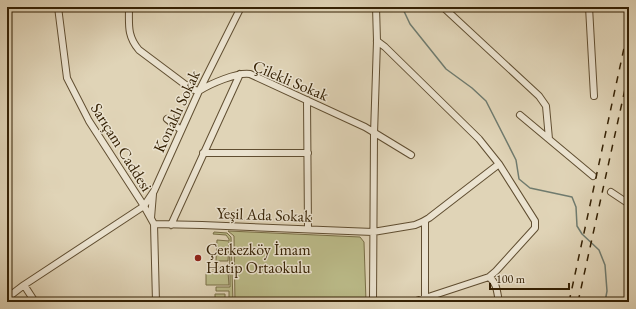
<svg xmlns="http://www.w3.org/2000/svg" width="636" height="309" font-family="'EB Garamond',serif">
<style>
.green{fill:#bbbb89;stroke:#786e46}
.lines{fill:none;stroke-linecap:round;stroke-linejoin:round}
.stream{stroke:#6f7b6f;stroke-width:1.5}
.minor-casing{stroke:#604e31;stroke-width:8}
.minor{stroke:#ebe3d0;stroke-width:6}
.rail{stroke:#352104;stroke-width:1.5;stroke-dasharray:7 7;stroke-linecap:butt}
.poi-dot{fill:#8f2418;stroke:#ebe3d0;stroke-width:1.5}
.labels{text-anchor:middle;stroke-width:3;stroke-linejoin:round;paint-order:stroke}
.street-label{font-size:16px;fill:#352104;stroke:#ebe3d0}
.poi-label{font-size:16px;fill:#352104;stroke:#ebe3d0;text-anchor:start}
</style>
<rect width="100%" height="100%" fill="#e0d4b7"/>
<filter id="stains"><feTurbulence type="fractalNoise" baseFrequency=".005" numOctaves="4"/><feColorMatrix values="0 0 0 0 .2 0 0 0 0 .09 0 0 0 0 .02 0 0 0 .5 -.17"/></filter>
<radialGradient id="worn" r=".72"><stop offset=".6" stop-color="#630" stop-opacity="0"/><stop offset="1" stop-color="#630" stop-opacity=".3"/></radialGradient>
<path class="green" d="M228 231 360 237 364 242 366 302H235L234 236Z
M214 232 227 233 231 237 232 269H212V267H230L229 242 228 261H216L217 240 229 241V239L226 235 213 234Z
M206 272H228L229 285H206Z
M230 272H232L233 302H229V291H216V287H230Z
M215 294H225V302H215Z"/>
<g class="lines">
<path class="stream" d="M402 7 410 24 446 69 472 88 486 101 516 160 519 179 530 188 572 197 576 207 577 226 582 234 599 250 605 265 607 291 605 302"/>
<g class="minor-casing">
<path id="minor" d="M58 7 67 78 89 121 144 206 154 224 156 302
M129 7C129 25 127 36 139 50L191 89 199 91
M443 7 539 96 546 106 549 139
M589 7 594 96
M377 41 385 47 479 139 499 164 535 221V228L496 271 489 277
M199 91C210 84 237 72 250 74L365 127 411 155
M307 100 308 229
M520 115 593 176
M167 119 181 130
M203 153H308
M611 192 629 204
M151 218 153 194
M154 224 202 225 373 232 415 225 422 222 429 218 499 164
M171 225 240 74
M24 285 35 302
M7 298 24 285 144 206 154 191 199 91 241 7
M425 300V221
M373 302 374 134 377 41 376 7
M413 302 489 277C497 283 497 292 499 302"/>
</g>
<use href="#minor" class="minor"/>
<path class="rail" d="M569 302 629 25
M578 302 629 71"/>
</g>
<circle class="poi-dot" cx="198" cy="258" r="4"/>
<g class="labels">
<g class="street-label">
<text transform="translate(291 80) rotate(23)" y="6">Çilekli Sokak</text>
<text transform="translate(176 111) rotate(-65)" y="6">Konaklı Sokak</text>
<text transform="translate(122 147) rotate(58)" y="6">Sarıçam Caddesi</text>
<text transform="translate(264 214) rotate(2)" y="6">Yeşil Ada Sokak</text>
</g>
<g class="poi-label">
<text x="206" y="255">Çerkezköy İmam<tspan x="206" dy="18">Hatip Ortaokulu</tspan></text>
</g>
</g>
<rect width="636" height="309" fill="none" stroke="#e0d4b7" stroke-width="24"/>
<rect x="8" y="8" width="620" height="293" fill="none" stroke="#352104" stroke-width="2"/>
<rect x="12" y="12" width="612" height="285" fill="none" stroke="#352104"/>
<path d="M490 283v6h79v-6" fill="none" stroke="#352104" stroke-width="2"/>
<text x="496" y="283" font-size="12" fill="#352104" stroke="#ebe3d0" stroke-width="3" paint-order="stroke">100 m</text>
<rect width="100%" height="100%" filter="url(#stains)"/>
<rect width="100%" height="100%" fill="url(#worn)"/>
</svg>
